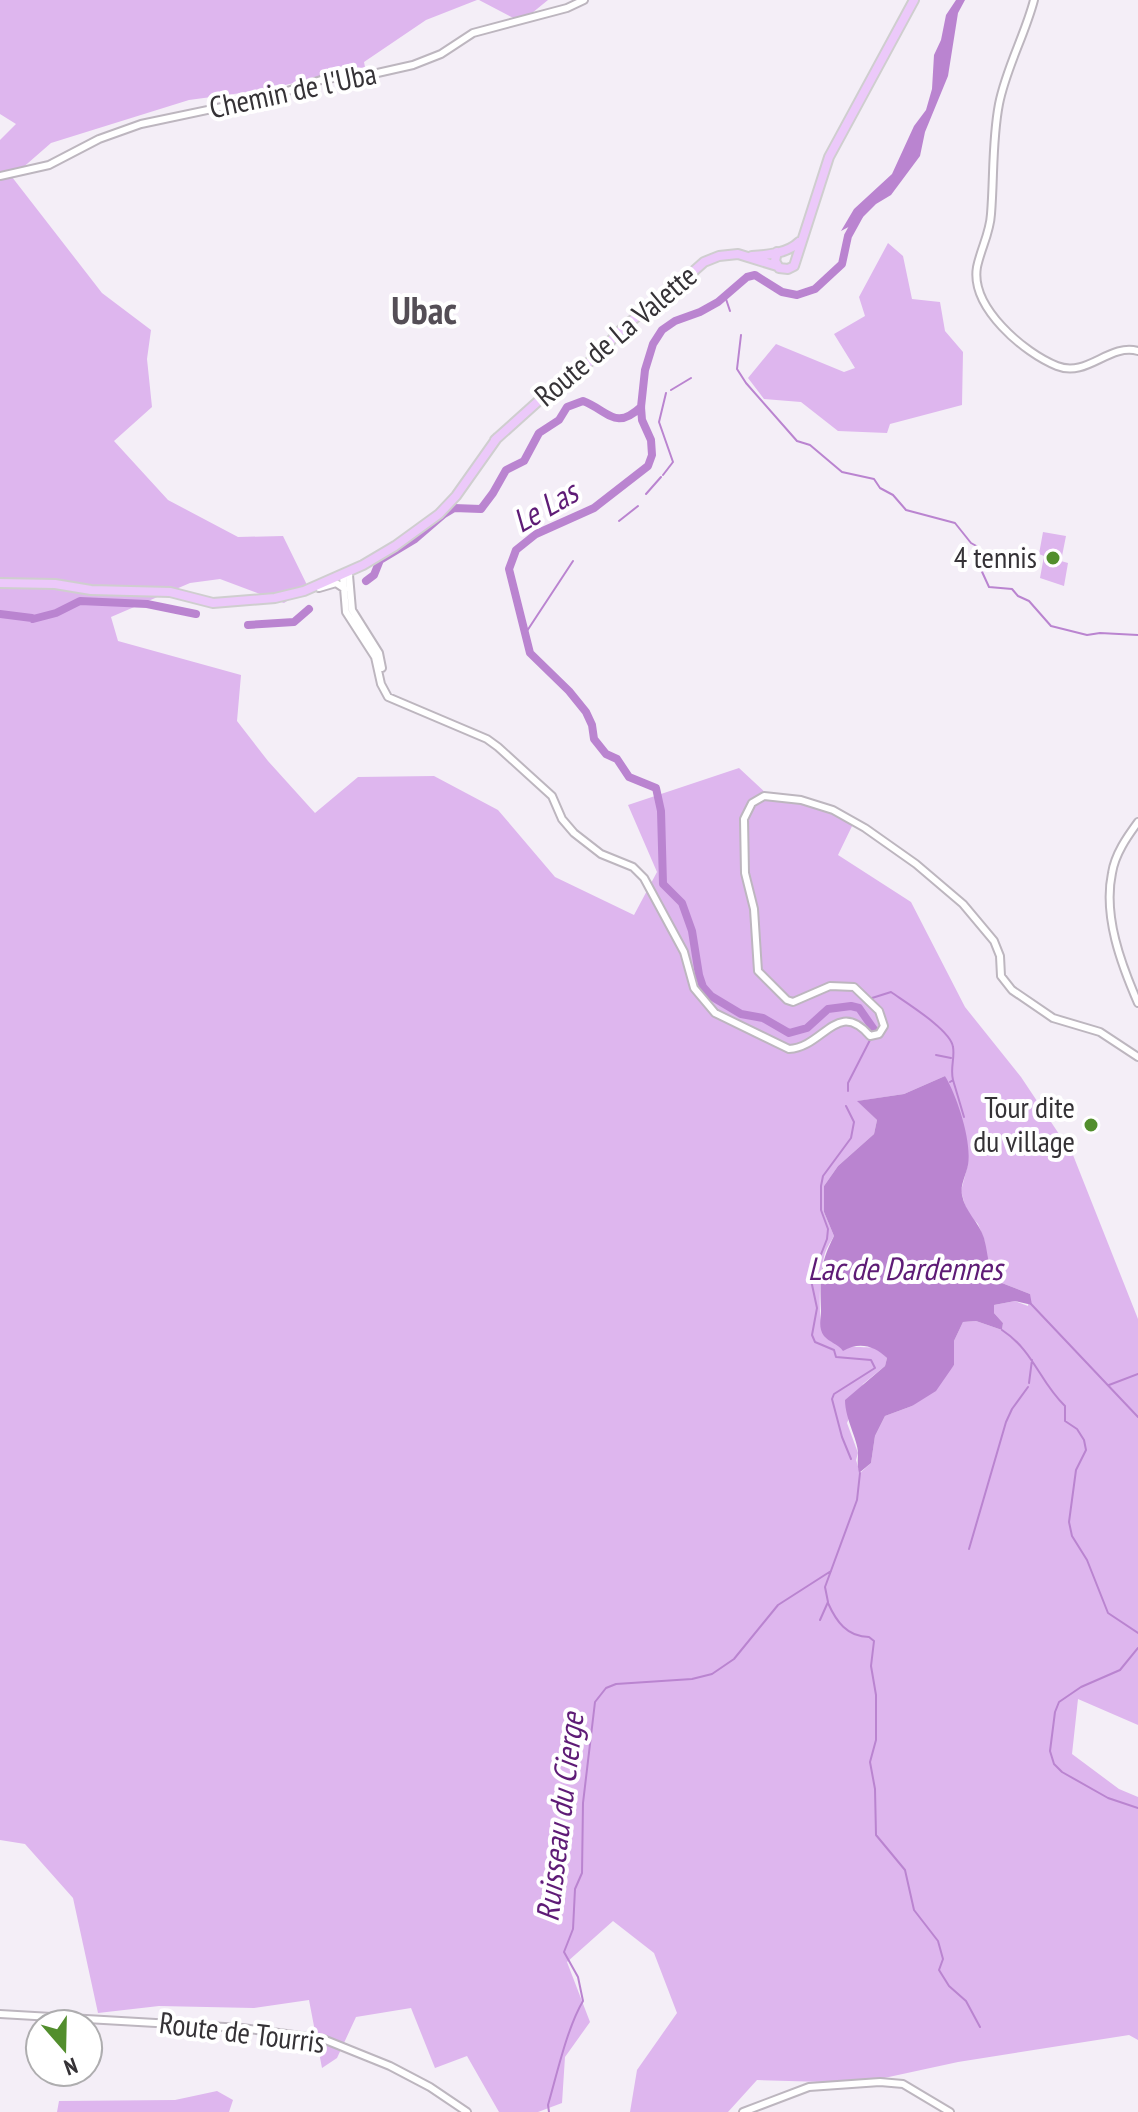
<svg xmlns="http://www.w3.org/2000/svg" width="1138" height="2112" font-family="'PT Sans Narrow',sans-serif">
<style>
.green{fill:#deb6ee;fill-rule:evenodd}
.water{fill:#ba84d0}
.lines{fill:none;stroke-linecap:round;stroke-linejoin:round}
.stream{stroke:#ba84d0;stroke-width:2}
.river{stroke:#ba84d0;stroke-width:8}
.tertiary-casing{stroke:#bdb6bf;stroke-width:10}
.primary-casing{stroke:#cfcecf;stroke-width:12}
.tertiary{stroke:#fff;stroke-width:6}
.primary{stroke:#ecc9fa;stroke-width:8}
.poi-dot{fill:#528e2d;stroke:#fff;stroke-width:3}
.labels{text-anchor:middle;stroke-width:8;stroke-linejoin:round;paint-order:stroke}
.street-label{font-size:30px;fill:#353236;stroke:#fff}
.poi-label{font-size:30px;fill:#353236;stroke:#fff;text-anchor:end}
.water-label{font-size:32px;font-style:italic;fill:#5e1b76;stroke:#fff}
.district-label{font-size:38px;font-weight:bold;fill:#544e56;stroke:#fff}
</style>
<rect width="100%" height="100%" fill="#f4eef7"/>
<path class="green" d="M0 0H477L426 20 364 62 365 67 263 90 189 100 51 143 12 177 102 293 151 330 147 359 152 407 114 441 168 500 238 537 283 536 308 587 284 603 220 579 190 583 111 617 118 641 241 675 237 721 268 761 315 813 358 777 434 776 498 810 555 877 634 915 657 872 628 805 739 768 769 796 804 801 854 822 838 855 911 902 965 1007 1021 1077 1073 1155 1138 1319V1725L1078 1699 1072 1754 1119 1789 1138 1797V2040L1129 2035 958 2062 861 2083 757 2080 728 2112H630L637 2070 677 2013 654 1953 613 1921 567 1962 590 2022 565 2057 562 2103 538 2112H499L467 2056 435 2068 411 2008 356 2017 337 2058 322 2068 309 2000 254 2008 159 2006 98 2013 73 1898 25 1844 0 1840V140L16 124 0 114ZM945 1076 968 1164 961 1191 967 1212 978 1224 984 1239 987 1261 994 1280 1030 1294 1028 1306 1015 1301 994 1305V1313L1003 1323 1002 1330 976 1321 963 1322 954 1341V1365L912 1406 885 1416 875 1436 871 1463 860 1473 856 1460 858 1453 847 1423 863 1384 885 1366 887 1358 876 1348C860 1346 841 1349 828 1339 815 1330 820 1268 825 1253 827 1247 831 1241 834 1236L824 1212V1186L838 1166 874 1134 877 1120 858 1101 904 1094Z
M479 0H548L521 22Z
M888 243 903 256 912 299 940 302 945 331 963 352 962 405 890 424 887 433 838 431 801 402 764 399 748 378 776 344 844 372 855 368 834 334 865 316 859 297Z
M1043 532 1066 536 1061 561 1068 563 1064 586 1040 578 1044 556 1039 554Z
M217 2091 233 2100 229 2112H57L59 2101 175 2100Z"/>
<path class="water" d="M956 0H965L958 13 948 76 925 132 920 156 891 195 876 204 858 222 841 231 854 209 892 174 914 126 926 110 932 89 934 55 941 40 946 15Z
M945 1076C957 1096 972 1141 968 1165 966 1175 960 1185 962 1195 965 1212 979 1222 984 1238 988 1253 988 1266 994 1280L1030 1294 1032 1305 1015 1301 994 1305V1313L1003 1323 1002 1330 976 1321 963 1322 954 1341V1365L936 1391 912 1406 885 1416 875 1436 871 1463 859 1473C857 1463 858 1462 858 1453 858 1440 845 1419 845 1400L885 1366 887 1358C875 1346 859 1341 843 1351 838 1344 829 1342 824 1336 818 1328 821 1319 821 1311 820 1279 819 1265 834 1236L824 1212V1186L838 1166 874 1134 877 1120 857 1101 904 1094Z"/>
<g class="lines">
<path class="stream" d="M725 296 730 311
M741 335 737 369 746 383 797 441 810 445 842 472 874 479 880 488 893 495 906 510 955 523 971 543 980 548 978 563 989 587 1012 589 1018 596 1029 601 1051 626 1087 635 1100 633 1138 635
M671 390 691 378
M663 475 673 462 659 422 666 393
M646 494 661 477
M619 521 638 506
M525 634 573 561
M872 998 891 992C905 1002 951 1030 953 1047 955 1058 950 1068 953 1080L950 1082
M936 1055 951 1058
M953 1080 964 1117
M848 1091V1083L870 1040
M846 1106 854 1122 851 1138 823 1176 821 1186V1210L828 1229 827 1239 811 1280 817 1308 812 1335 815 1342 834 1350 836 1357 871 1360 875 1368 834 1394 832 1399 842 1437 851 1459
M1031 1304 1138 1417
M1002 1330C1034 1351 1039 1381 1065 1406V1421L1077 1429 1084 1440 1086 1450 1076 1470 1069 1522 1072 1536 1087 1560 1108 1613 1138 1633
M1029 1383 1032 1360
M1109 1385 1138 1374
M969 1549 1006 1422 1012 1409 1028 1387
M828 1603C836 1621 847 1637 869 1637L874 1641 871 1666 876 1695V1740L870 1762 875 1789 876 1835 905 1870 914 1910 938 1941 943 1959 939 1970 949 1986 966 2001 980 2027
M820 1620 828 1602 825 1587 857 1500 860 1473
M1138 1648 1120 1670 1081 1687 1059 1702 1055 1712 1050 1751 1054 1764 1062 1772 1108 1798 1138 1808
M549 2112 548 2105C557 2074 567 2028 583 2001L578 1977 564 1952 573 1929 575 1889 582 1873 583 1803 595 1702 606 1688 616 1684 692 1679 712 1674 734 1659 778 1605 831 1571"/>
<path class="river" d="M859 216 848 236 842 264 815 289 797 295 782 292 755 275 747 277 718 302 700 312 675 321 662 330 653 344 645 370 641 407 642 420 651 440 652 455 648 466 594 508 536 534 516 550 509 569 530 653 569 691 586 712 592 725 594 739 606 754 617 759 629 777 656 788 661 811 663 884 682 903 692 931 699 975 703 987 711 996 741 1014 763 1018 789 1033 807 1028 828 1009 851 1006 859 1008 875 1031
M366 581 374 575 380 560 415 539 444 514 454 508 481 509 493 493 506 470 524 461 539 433 559 420 567 407 583 401C609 411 615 431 641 407
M0 614 32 618
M33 619 56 613 80 601 147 604 196 614
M248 625 294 622 309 609"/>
<g class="tertiary-casing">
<path id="tertiary" d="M1034 0C1025 35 1006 68 999 104 992 140 994 177 991 214 990 233 981 248 977 267 970 307 1024 353 1057 366 1087 378 1109 343 1138 351
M0 176 49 165 99 139 141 124 269 97 324 79 373 74 413 65 441 54 473 33 567 8 584 0
M346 573 343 576 346 612 375 657 381 684 388 697 487 739 498 747 552 796 562 819 574 833 601 854 633 867 644 878 684 952 694 988 715 1013 789 1049C824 1047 837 998 870 1036L879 1034 884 1026 879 1011 854 987 830 986 793 1002 787 1000 758 971 754 909 745 873 744 819 752 803 764 796 801 800 833 810 865 828 916 864 963 904 994 941 1000 956 1001 976 1012 990 1053 1018 1100 1032 1138 1057
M343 574 349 575 352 610 379 653 382 668
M319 588 336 583 345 589
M1138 822C1127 837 1115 854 1112 873 1103 916 1121 964 1138 1003
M0 2014 242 2028 323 2039 390 2066 430 2087 467 2112
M743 2112 809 2087 880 2082 903 2084 950 2112"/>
</g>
<g class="primary-casing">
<path id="primary" d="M777 252 775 261 779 268 788 269 794 266 829 157 914 0
M752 256C768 255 788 253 799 242
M495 440 544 396 592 360 627 324 668 294 704 262 719 256 738 254 777 266
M0 583 55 584 91 590 170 592 213 603 275 598 304 591 363 565 395 546 439 514 456 496 497 438"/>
</g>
<use href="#tertiary" class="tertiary"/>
<use href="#primary" class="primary"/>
</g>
<g class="poi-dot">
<circle cx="1053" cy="558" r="8"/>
<circle cx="1091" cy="1125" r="8"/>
</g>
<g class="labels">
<g class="street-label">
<text transform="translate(293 91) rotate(-12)" y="10">Chemin de l'Uba</text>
<text transform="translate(616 336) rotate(-40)" y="10">Route de La Valette</text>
<text transform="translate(242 2033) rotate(7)" y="10">Route de Tourris</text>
</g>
<g class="poi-label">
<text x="1037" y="568">4 tennis</text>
<text x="1075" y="1118">Tour dite<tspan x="1075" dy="34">du village</tspan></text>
</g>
<g class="water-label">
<text transform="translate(545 507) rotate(-30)" y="11">Le Las</text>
<text x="905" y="1280">Lac de Dardennes</text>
<text transform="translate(560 1817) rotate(-83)" y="11">Ruisseau du Cierge</text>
</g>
<g class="district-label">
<text x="424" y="324">Ubac</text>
</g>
</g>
<g transform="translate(64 2048) rotate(160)"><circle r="38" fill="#ffffff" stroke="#aeadaf" stroke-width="2"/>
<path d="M0-6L14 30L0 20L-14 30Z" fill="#528e2d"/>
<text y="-12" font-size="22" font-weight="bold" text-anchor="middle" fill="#353236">N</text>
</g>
</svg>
